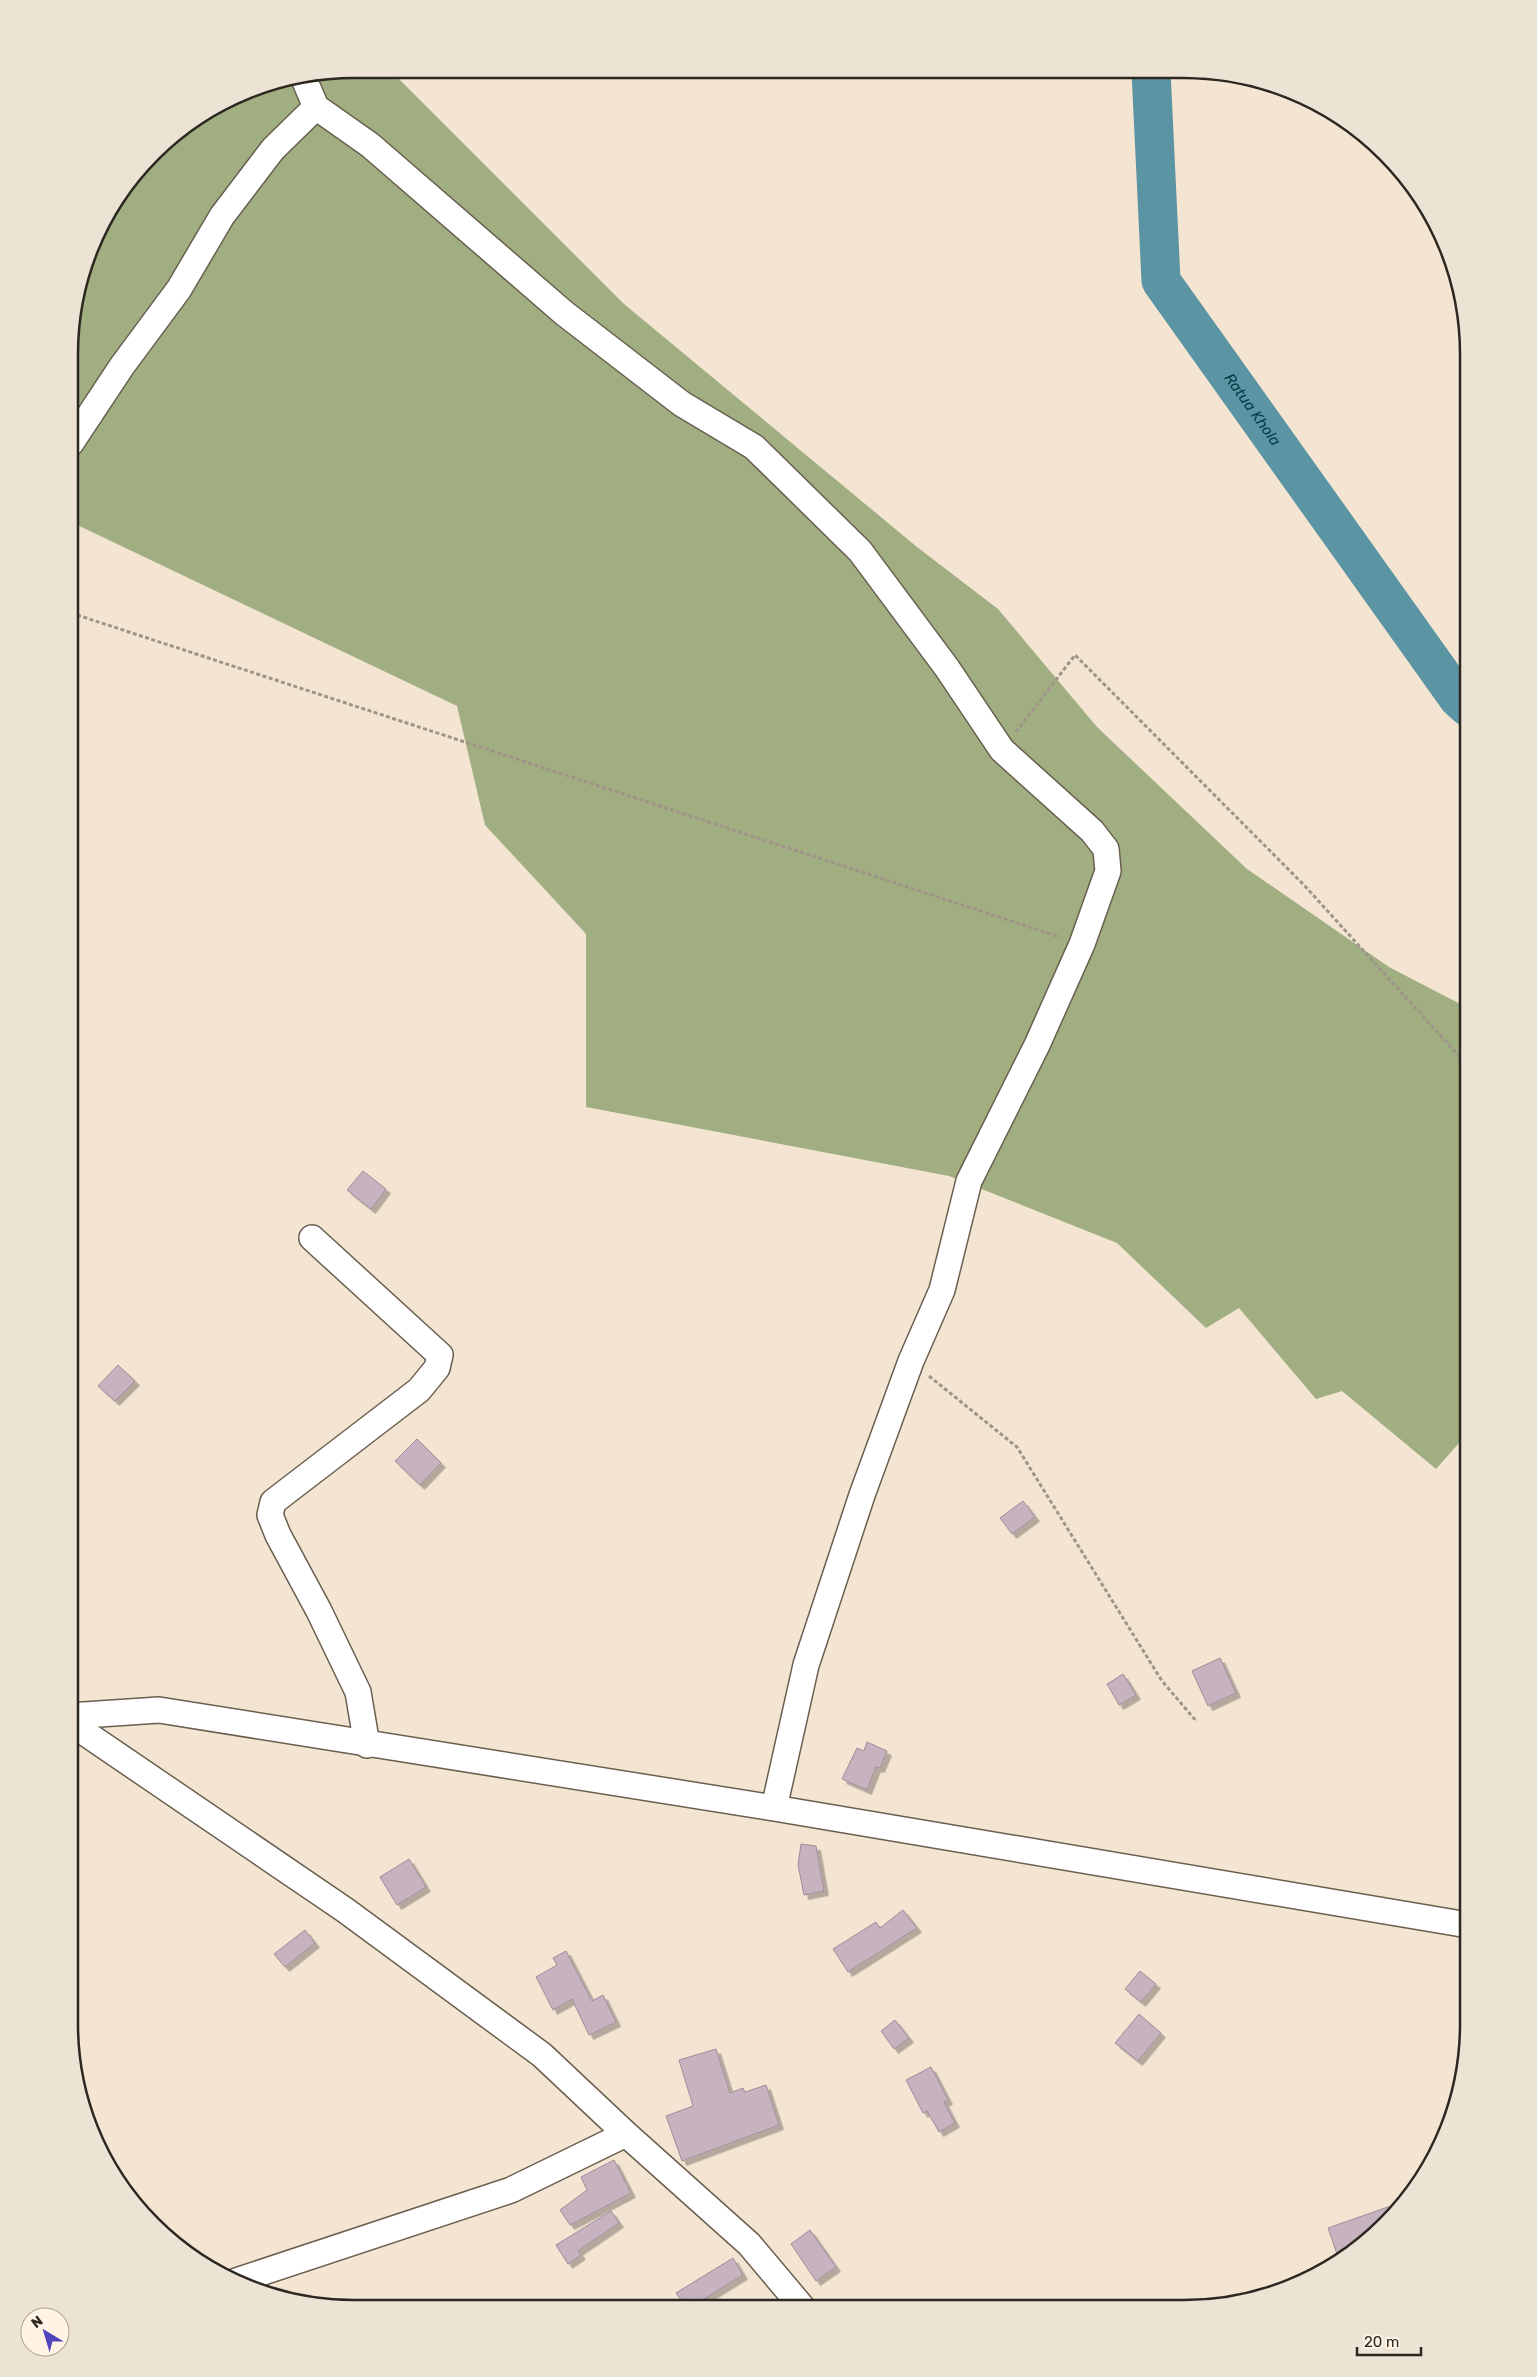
<svg xmlns="http://www.w3.org/2000/svg" width="1537" height="2377" font-family="Rubik,sans-serif">
<style>
.forest{fill:#a0ae82}
.lines{fill:none;stroke-linecap:round;stroke-linejoin:round}
.river{stroke:#5b94a2;stroke-width:39}
.building{fill:#c7b2bf;stroke:#9f8c98;filter:url(#shadow)}
.minor-casing{stroke:#6a5e4e;stroke-width:28}
.path{stroke:#9f9487;stroke-width:3;stroke-dasharray:4 2.5;stroke-linecap:butt}
.minor{stroke:#fff;stroke-width:25}
.labels{text-anchor:middle;stroke-width:4;stroke-linejoin:round;paint-order:stroke}
.water-label{font-size:15px;font-style:italic;fill:#023b45;stroke:#fef3e4}
.rim{fill:none;stroke:#2c2720;stroke-width:2.5}
</style>
<defs>
<filter id="shadow"><feDropShadow dx="4.5" dy="4.5" stdDeviation="0" flood-color="#0004"/></filter>
</defs>
<rect width="100%" height="100%" fill="#f4e5d3"/>
<path class="forest" d="M354 69H389L624 304 917 547 998 609 1097 727 1247 869 1389 967 1468 1008V1433L1436 1469 1342 1391 1316 1399 1239 1308 1206 1328 1117 1243 949 1176 586 1107V934L485 825 457 706 71 522V317L98 228 166 140 245 90Z"/>
<g class="lines">
<path class="river" id="s1" d="M1151 71 1161 281 1458 698 1468 707"/>
</g>
<path class="building" d="M363 1171 386 1189 371 1209 347 1190Z
M118 1365 135 1381 115 1401 98 1386Z
M417 1439 441 1463 420 1485 395 1461Z
M1023 1501 1035 1517 1012 1534 1000 1518Z
M1220 1658 1236 1693 1208 1706 1192 1671Z
M1123 1674 1136 1695 1119 1705 1107 1684Z
M867 1742 887 1751 880 1768 876 1767 867 1790 842 1779 857 1748 864 1751Z
M801 1844 816 1846 824 1891 804 1895 798 1865Z
M409 1859 426 1887 397 1905 380 1877Z
M903 1910 917 1928 848 1972 833 1949 876 1922 880 1928Z
M305 1930 315 1943 285 1967 274 1954Z
M566 1951 592 2001 603 1995 616 2022 589 2035 572 1999 553 2010 536 1977 557 1965 553 1958Z
M1140 1971 1156 1984 1141 2002 1125 1989Z
M1139 2014 1161 2033 1138 2061 1115 2043Z
M895 2020 909 2038 894 2049 881 2031Z
M716 2049 730 2093 743 2088 745 2092 766 2085 779 2125 682 2161 666 2116 693 2106 679 2060Z
M931 2067 948 2100 944 2102 955 2123 939 2132 927 2111 923 2113 906 2080Z
M614 2160 631 2193 570 2225 560 2210 587 2190 581 2177Z
M1405 2201 1360 2246 1337 2254 1328 2228Z
M611 2211 619 2223 578 2251 581 2255 568 2264 556 2245Z
M810 2230 836 2267 816 2281 791 2244Z
M733 2258 743 2275 691 2307H686L676 2293Z"/>
<g class="lines">
<g class="minor-casing">
<path id="minor" d="M304 79 316 107 370 145 564 313 682 404 754 447 860 551 947 668 1002 750 1092 831 1106 849 1108 871 1082 944 1037 1045 969 1181 942 1290 911 1361 862 1495 806 1665 774 1808
M71 443 122 366 179 289 222 216 273 149 316 107
M312 1238 440 1355 437 1368 419 1390 273 1502 270 1515 278 1535 319 1611 358 1692 367 1745
M69 1716 159 1710 774 1808 1468 1925
M69 1722 345 1910 542 2055 626 2134 749 2244 802 2307
M236 2281 511 2190 626 2134"/>
</g>
<path class="path" d="M1354 126 1368 139
M71 613 1060 937
M1016 732 1075 655 1304 885 1468 1066
M929 1376 1017 1447 1162 1681 1197 1722"/>
<use href="#minor" class="minor"/>
</g>
<g class="labels">
<g class="water-label">
<text dy="5" stroke="none"><textPath href="#s1" startOffset="368">Ratua Khola</textPath></text>
</g>
</g>
<path d="M0 0H1537V2377H0ZM354 78H1184A276 276 0 0 1 1460 354V2024A276 276 0 0 1 1184 2300H354A276 276 0 0 1 78 2024V354A276 276 0 0 1 354 78Z" fill="#ede3d4" fill-rule="evenodd"/>
<path class="rim" d="M354 78H1184A276 276 0 0 1 1460 354V2024A276 276 0 0 1 1184 2300H354A276 276 0 0 1 78 2024V354A276 276 0 0 1 354 78Z"/>
<g transform="translate(45 2332) rotate(322)"><circle r="24" fill="#fef3e4" stroke="#aaa196"/>
<path d="M0-4L9 19L0 12L-9 19Z" fill="#4f44bb"/>
<text y="-8" font-size="14" font-weight="bold" text-anchor="middle" fill="#2c2720">N</text>
</g>
<path d="M1357 2347v8h64v-8" fill="none" stroke="#2c2720" stroke-width="2.5"/>
<text x="1364" y="2347" font-size="15" fill="#2c2720" stroke="#fef3e4" stroke-width="4" paint-order="stroke">20 m</text>
</svg>
